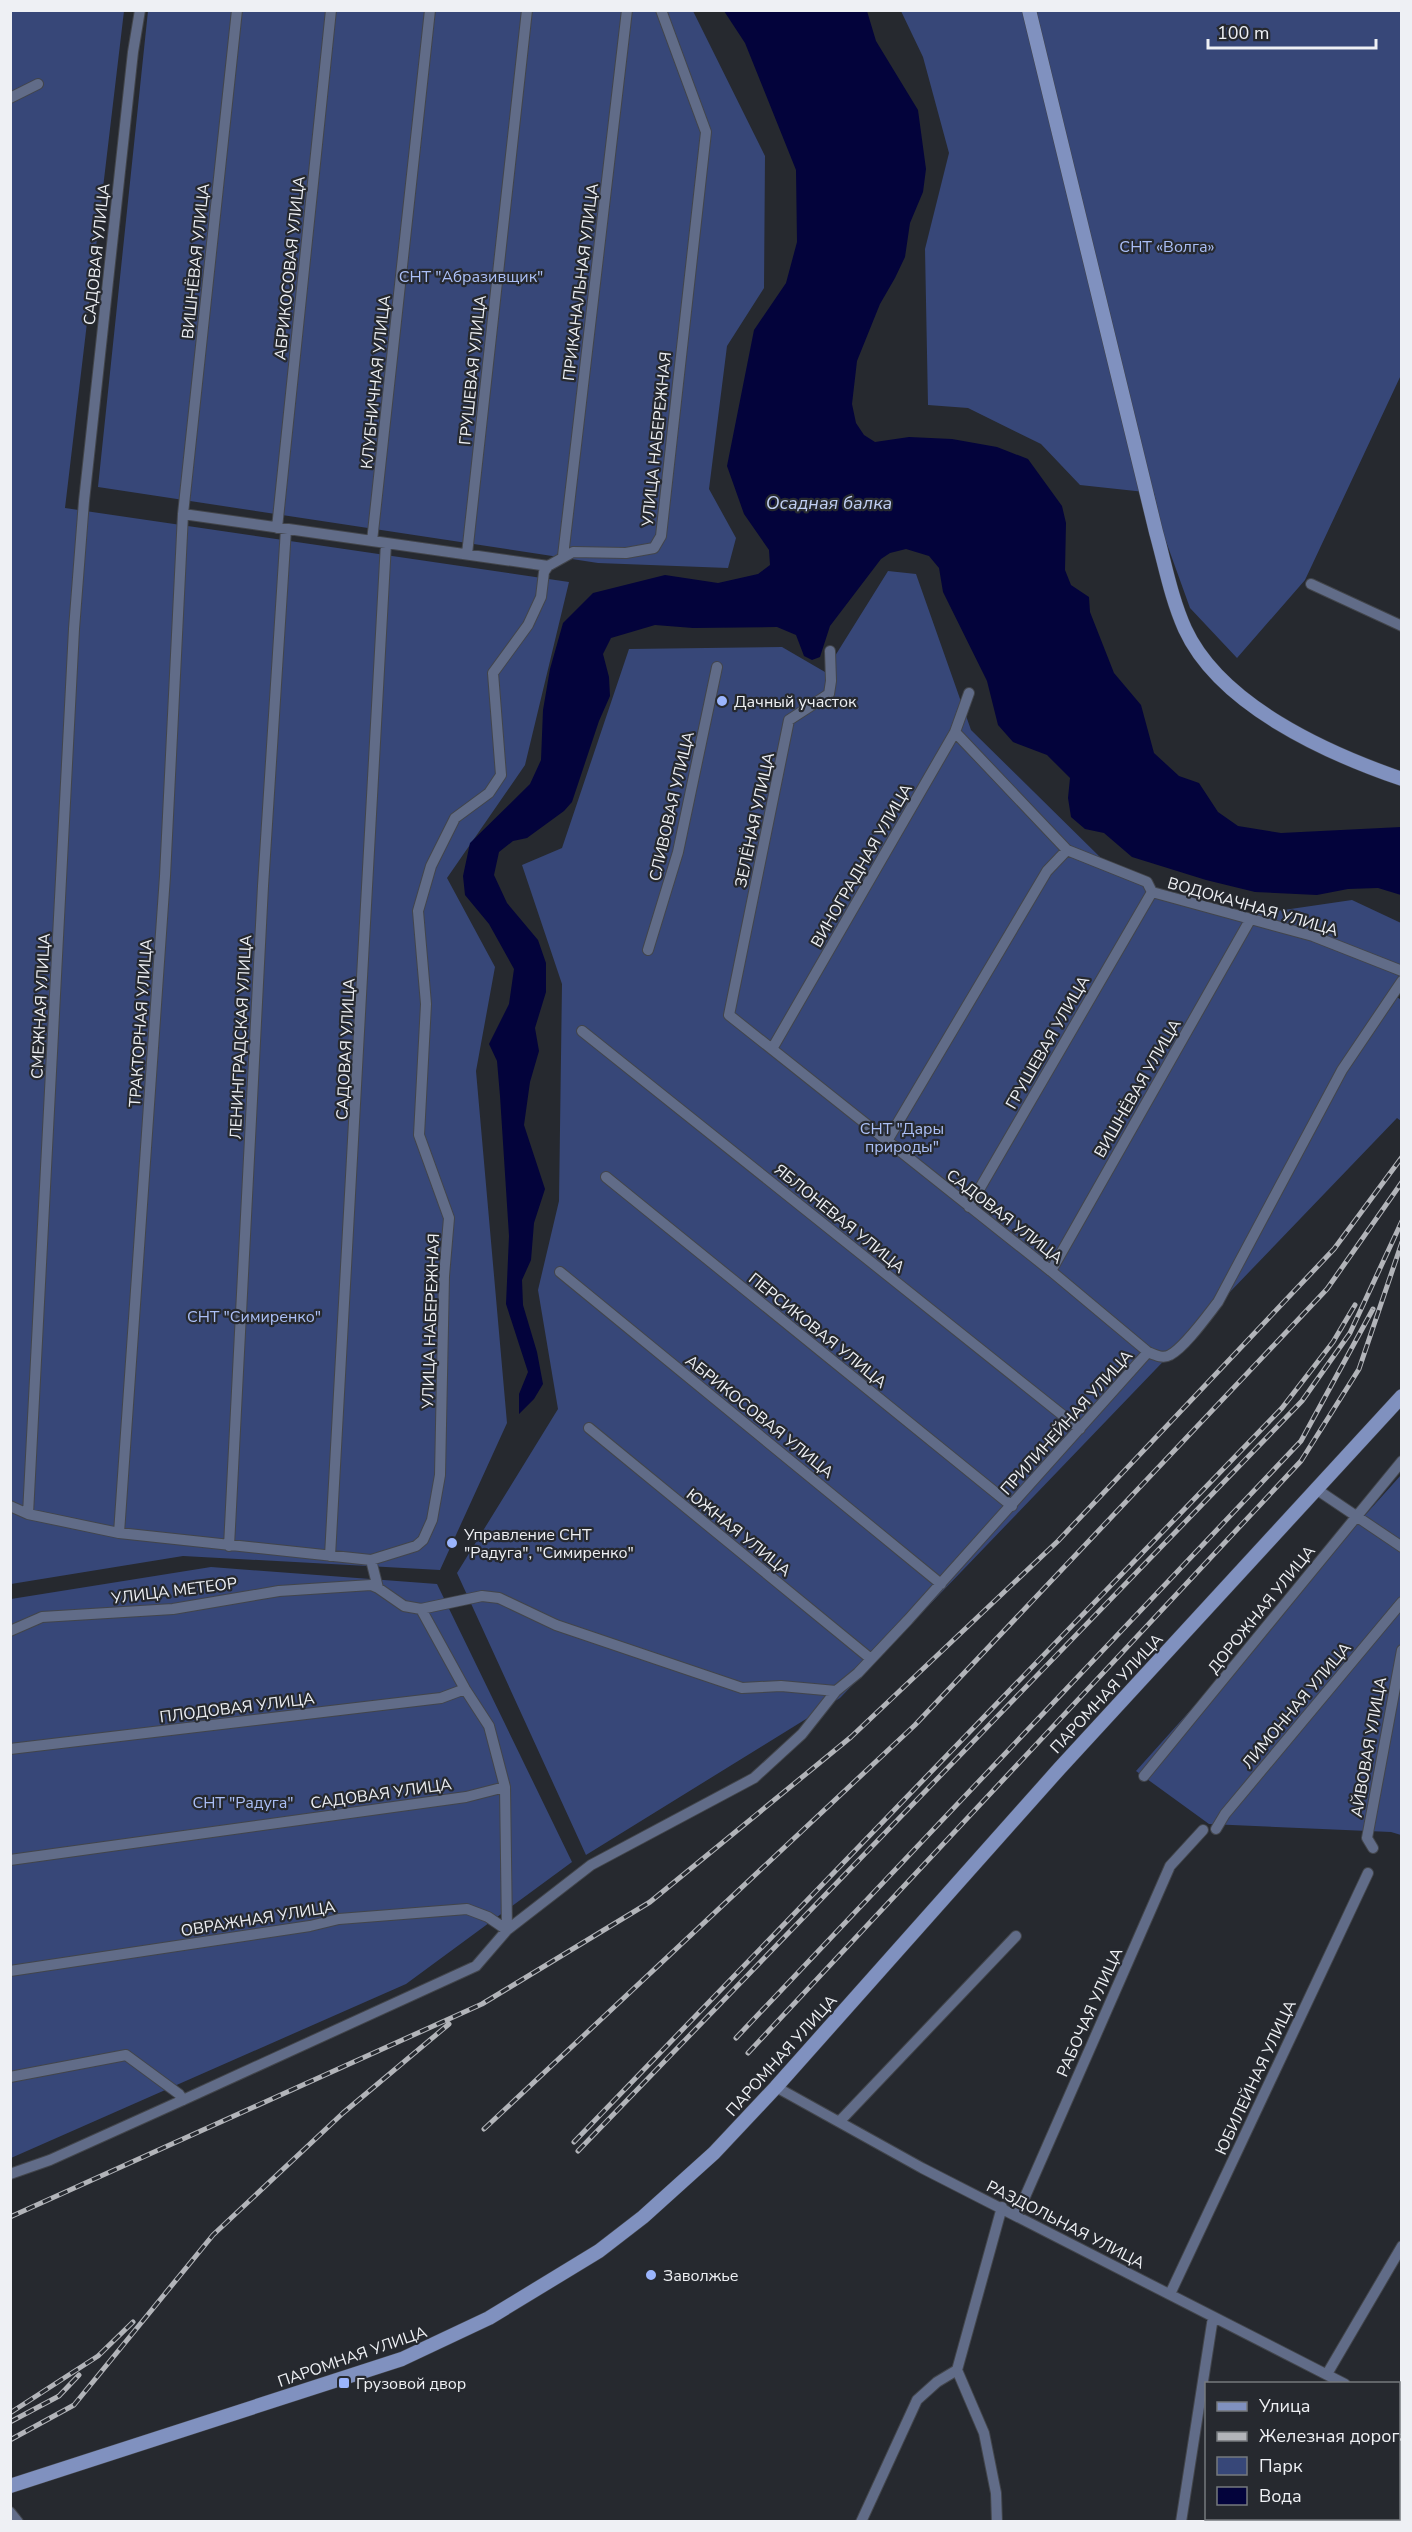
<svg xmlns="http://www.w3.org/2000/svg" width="1412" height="2532" font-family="'Nunito Sans',sans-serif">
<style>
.green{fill:#374778}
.water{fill:#03033b}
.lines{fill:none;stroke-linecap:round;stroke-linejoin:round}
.street-casing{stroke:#42454b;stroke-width:12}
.secondary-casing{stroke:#42454b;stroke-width:15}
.street{stroke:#616c88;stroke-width:10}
.secondary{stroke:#8091bf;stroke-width:14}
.rail-casing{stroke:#b2b4b9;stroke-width:5}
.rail{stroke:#26292f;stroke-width:3;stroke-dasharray:9;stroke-linecap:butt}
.poi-dot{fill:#9bb5fd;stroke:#26292f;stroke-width:2}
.labels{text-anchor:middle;stroke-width:4.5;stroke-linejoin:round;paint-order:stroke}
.park-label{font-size:16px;fill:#abbff6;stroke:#26292f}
.street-label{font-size:16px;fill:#eef0f4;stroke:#26292f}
.poi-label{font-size:16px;fill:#eef0f4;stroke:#26292f;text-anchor:start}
.water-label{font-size:18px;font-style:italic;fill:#c1cff3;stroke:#26292f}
</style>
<rect width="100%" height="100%" fill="#26292f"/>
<path class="green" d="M11 11H124L65 508 569 582 525 765 447 878 495 967 476 1071 507 1423 440 1570 183 1556 11 1584Z
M148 11H693L765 156 764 288 727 346 709 489 736 538 728 568 598 563 98 487Z
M901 11H1401V375L1305 580 1237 658 1190 608 1163 533 1154 493 1080 485 1041 444 968 408 928 405 925 249 949 153 923 57Z
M888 571 916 574 971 730 1102 859 1154 888 1250 915 1352 900 1401 923V977L1391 992 1401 1000V1121L1397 1118 840 1698 586 1855 457 1573 558 1409 538 1290 559 1201 562 984 522 865 562 848 629 649 782 647 825 672Z
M1401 1475V1835L1391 1832 1209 1824 1136 1771Z
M211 1567 437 1584 572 1862 406 1984 11 2158V1599Z"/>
<path class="water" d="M724 11H867L876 41 918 110 926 169 923 192 910 223 905 257 895 278 880 304 857 361 852 404 856 423 864 435 875 442 909 437 952 439 997 447 1028 459 1062 506 1066 523 1065 570 1071 585 1089 597 1090 612 1114 673 1141 705 1154 753 1179 776 1199 783 1218 812 1238 826 1281 833 1401 827V895L1378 888 1348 889 1317 895 1255 892 1206 880 1132 857 1104 833 1085 829 1071 817 1068 798 1070 778 1047 755 1013 742 998 725 987 681 943 592 939 568 929 556 906 549 890 553 881 559 830 626 820 657 812 660 804 656 796 635 777 627 693 628 655 625 611 638 603 654 609 677 610 696 599 721 572 802 564 811 527 838 513 841 499 852 494 875 507 903 538 940 546 963V992L535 1028 539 1051 530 1082 524 1125 545 1189 534 1223 531 1260 522 1280 523 1305 537 1352 543 1384 534 1399 519 1414V1394L528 1372 506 1304 509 1236 500 1096 497 1061 489 1044 509 1004 514 969 489 924 465 895 463 876 470 843 530 784 541 760 543 710 550 669 563 623 593 593 665 575 718 583 758 574 770 565 769 550 744 514 727 466 754 330 786 283 797 242 796 170 745 43Z"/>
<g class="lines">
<g class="street-casing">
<path id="street" d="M10 98 38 84
M183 514 548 566
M277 528 331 10
M372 541 430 10
M467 554 527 10
M563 556 627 10
M1311 584 1402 626
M830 651 831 681 829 694 789 720 729 1015 1051 1271 1148 1352
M955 732 1067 850 1147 882 1152 892 1313 936 1402 971
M648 950 678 852 717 667
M582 1031 1080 1429
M772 1049 955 732 969 693
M887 1141 1047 871 1067 850
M606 1177 1012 1506
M969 1207 1152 892
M1051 1271 1250 920
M560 1272 941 1584
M589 1428 871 1659
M1316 1489 1402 1547
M10 1506 28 1514 119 1533 371 1560 416 1546 423 1540 432 1520 440 1475 444 1276 449 1218 419 1135 426 1004 418 911 431 866 455 818 489 793 501 775 493 673 528 625 541 597 544 572 548 566 573 552 626 553 654 548 661 536 706 132 661 10
M28 1514 74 629 84 501 133 52 140 10
M119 1533 165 876 183 514 237 10
M229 1546 263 886 286 529
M330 1556 386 543
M421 1609 482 1596 499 1598 556 1625 742 1688 781 1686 836 1691
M10 1631 42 1617 173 1609 279 1591 371 1585 378 1588
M10 1749 441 1698 465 1689
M1144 1776 1402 1461
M1216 1829 1225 1814 1402 1602
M1373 1848 1367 1838 1402 1650
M10 1860 466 1797 505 1787
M10 1971 310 1926 339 1919 467 1909 488 1917 507 1930 591 1865 754 1778 802 1734 836 1691 858 1673 908 1620 1148 1352C1155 1355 1163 1359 1170 1355 1185 1347 1207 1316 1218 1302L1342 1070 1402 981
M10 2077 126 2055 179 2094 183 2100
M776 2087 922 2168 1345 2384
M839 2122 1016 1936
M10 2174 50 2160 183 2100 476 1966 507 1930 505 1787 489 1726 465 1689 421 1609 404 1606 378 1588 371 1560
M1017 2215 1170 1866 1203 1830
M1170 2294 1368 1873
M957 2370 984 2433 996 2493 997 2522
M1327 2374 1402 2246
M1398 2411 1402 2412
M10 2512 18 2522
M861 2522 917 2400 937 2382 957 2370 1002 2207
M1181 2522 1213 2317"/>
</g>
<g class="secondary-casing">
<path id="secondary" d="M1029 10 1156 532C1165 564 1171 598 1185 629 1220 705 1326 753 1402 779
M10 2486 402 2359 489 2318 599 2251 643 2217 714 2153 776 2087 1059 1769 1402 1396"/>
</g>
<use href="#street" class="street"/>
<use href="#secondary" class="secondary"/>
<g class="rail-casing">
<path id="rail" d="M736 2038 1301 1441 1373 1309
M748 2053 1301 1461 1359 1369 1402 1242
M484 2129 915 1725 1327 1289 1402 1182
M574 2142 1282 1408 1333 1342 1355 1305
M578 2151 1302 1401 1350 1333 1402 1221
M10 2217 482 2004 650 1902 851 1737 1058 1541 1334 1249 1402 1157
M10 2413 98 2356 133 2322
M10 2422 59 2396 79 2375
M10 2440 74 2405 213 2235 343 2113 449 2024"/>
</g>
<use href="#rail" class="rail"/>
</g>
<g class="poi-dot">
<circle cx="722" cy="701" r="6"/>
<circle cx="452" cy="1543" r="6"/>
<circle cx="651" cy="2275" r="6"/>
<rect x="338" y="2377" width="12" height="12" rx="3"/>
</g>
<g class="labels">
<g class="park-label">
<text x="1167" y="252">СНТ «Волга»</text>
<text x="471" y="282">СНТ "Абразивщик"</text>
<text x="902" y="1134">СНТ "Дары<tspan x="902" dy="18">природы"</tspan></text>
<text x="254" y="1322">СНТ "Симиренко"</text>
<text x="243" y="1808">СНТ "Радуга"</text>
</g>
<g class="street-label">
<text transform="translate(96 254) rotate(-84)" y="6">САДОВАЯ УЛИЦА</text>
<text transform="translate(195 261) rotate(-84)" y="6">ВИШНЁВАЯ УЛИЦА</text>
<text transform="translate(289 268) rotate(-84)" y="6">АБРИКОСОВАЯ УЛИЦА</text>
<text transform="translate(580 282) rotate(-83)" y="6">ПРИКАНАЛЬНАЯ УЛИЦА</text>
<text transform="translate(472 370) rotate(-84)" y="6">ГРУШЕВАЯ УЛИЦА</text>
<text transform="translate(375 382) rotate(-84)" y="6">КЛУБНИЧНАЯ УЛИЦА</text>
<text transform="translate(656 439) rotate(-84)" y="6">УЛИЦА НАБЕРЕЖНАЯ</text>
<text transform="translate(671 806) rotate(-77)" y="6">СЛИВОВАЯ УЛИЦА</text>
<text transform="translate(754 820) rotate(-78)" y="6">ЗЕЛЁНАЯ УЛИЦА</text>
<text transform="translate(861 865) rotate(-60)" y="6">ВИНОГРАДНАЯ УЛИЦА</text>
<text transform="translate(1253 906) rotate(16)" y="6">ВОДОКАЧНАЯ УЛИЦА</text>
<text transform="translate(40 1006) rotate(-87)" y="6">СМЕЖНАЯ УЛИЦА</text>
<text transform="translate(140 1023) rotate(-86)" y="6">ТРАКТОРНАЯ УЛИЦА</text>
<text transform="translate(240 1037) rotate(-87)" y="6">ЛЕНИНГРАДСКАЯ УЛИЦА</text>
<text transform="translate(1047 1042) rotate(-60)" y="6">ГРУШЕВАЯ УЛИЦА</text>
<text transform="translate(345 1049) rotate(-87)" y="6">САДОВАЯ УЛИЦА</text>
<text transform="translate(1137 1088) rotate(-60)" y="6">ВИШНЁВАЯ УЛИЦА</text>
<text transform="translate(1005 1216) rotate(38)" y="6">САДОВАЯ УЛИЦА</text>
<text transform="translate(840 1218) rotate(39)" y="6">ЯБЛОНЕВАЯ УЛИЦА</text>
<text transform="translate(430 1321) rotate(-88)" y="6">УЛИЦА НАБЕРЕЖНАЯ</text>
<text transform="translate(818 1330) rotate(39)" y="6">ПЕРСИКОВАЯ УЛИЦА</text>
<text transform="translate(760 1416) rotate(39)" y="6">АБРИКОСОВАЯ УЛИЦА</text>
<text transform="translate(1066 1422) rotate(-48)" y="6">ПРИЛИНЕЙНАЯ УЛИЦА</text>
<text transform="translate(739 1532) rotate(39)" y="6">ЮЖНАЯ УЛИЦА</text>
<text transform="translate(174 1590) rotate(-7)" y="6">УЛИЦА МЕТЕОР</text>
<text transform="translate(1261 1609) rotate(-51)" y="6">ДОРОЖНАЯ УЛИЦА</text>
<text transform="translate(1106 1693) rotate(-47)" y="6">ПАРОМНАЯ УЛИЦА</text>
<text transform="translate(1296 1705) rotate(-50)" y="6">ЛИМОННАЯ УЛИЦА</text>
<text transform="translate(237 1707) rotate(-7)" y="6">ПЛОДОВАЯ УЛИЦА</text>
<text transform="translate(1368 1747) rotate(-80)" y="6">АЙВОВАЯ УЛИЦА</text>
<text transform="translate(381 1793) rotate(-8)" y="6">САДОВАЯ УЛИЦА</text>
<text transform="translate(258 1918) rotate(-9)" y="6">ОВРАЖНАЯ УЛИЦА</text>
<text transform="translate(1089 2012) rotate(-66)" y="6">РАБОЧАЯ УЛИЦА</text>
<text transform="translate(781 2055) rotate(-48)" y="6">ПАРОМНАЯ УЛИЦА</text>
<text transform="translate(1255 2077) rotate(-65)" y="6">ЮБИЛЕЙНАЯ УЛИЦА</text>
<text transform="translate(1066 2224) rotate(27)" y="6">РАЗДОЛЬНАЯ УЛИЦА</text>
<text transform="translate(352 2356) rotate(-19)" y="6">ПАРОМНАЯ УЛИЦА</text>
</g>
<g class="poi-label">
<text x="734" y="707">Дачный участок</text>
<text x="464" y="1540">Управление СНТ<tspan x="464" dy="18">"Радуга", "Симиренко"</tspan></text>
<text x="663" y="2281">Заволжье</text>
<text x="356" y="2389">Грузовой двор</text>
</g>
<g class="water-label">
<text x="829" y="509">Осадная балка</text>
</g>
</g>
<rect width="1412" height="2532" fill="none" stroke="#eef0f4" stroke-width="24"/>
<rect x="1205" y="2382" width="195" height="138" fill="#26292f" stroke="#76797e" stroke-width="1.5"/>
<rect x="1217" y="2402" width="30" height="9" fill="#8091bf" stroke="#76797e" stroke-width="1.5"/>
<text x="1259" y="2412" font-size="18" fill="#eef0f4">Улица</text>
<rect x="1217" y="2432" width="30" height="9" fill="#b2b4b9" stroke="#76797e" stroke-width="1.5"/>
<text x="1259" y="2442" font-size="18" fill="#eef0f4">Железная дорога</text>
<rect x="1217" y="2457" width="30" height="18" fill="#374778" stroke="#76797e" stroke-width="1.5"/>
<text x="1259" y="2472" font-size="18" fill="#eef0f4">Парк</text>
<rect x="1217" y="2487" width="30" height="18" fill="#03033b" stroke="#76797e" stroke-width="1.5"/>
<text x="1259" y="2502" font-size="18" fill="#eef0f4">Вода</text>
<path d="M1208 39v9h168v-9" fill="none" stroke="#eef0f4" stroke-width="3"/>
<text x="1217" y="39" font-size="18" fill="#eef0f4" stroke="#26292f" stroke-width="4.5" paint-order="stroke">100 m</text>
</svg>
